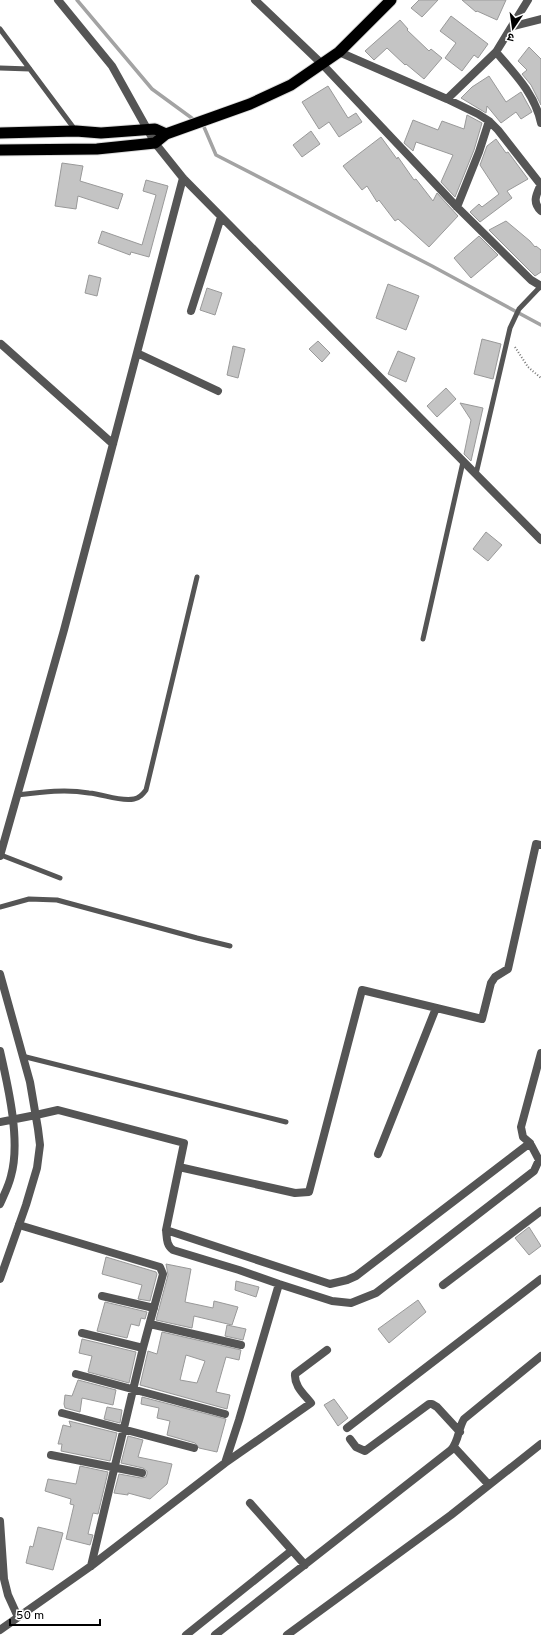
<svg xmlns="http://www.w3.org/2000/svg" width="541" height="1635" font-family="Overpass,'Noto Sans Devanagari',sans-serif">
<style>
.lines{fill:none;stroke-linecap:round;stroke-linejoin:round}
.stream{stroke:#a3a3a3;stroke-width:3.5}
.building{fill:#c4c4c4;stroke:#999;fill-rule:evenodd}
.trunk-casing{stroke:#dbdbdb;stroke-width:13}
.path{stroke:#777;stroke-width:2;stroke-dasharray:1 2;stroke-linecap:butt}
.service{stroke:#555;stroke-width:5}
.minor{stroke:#555;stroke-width:8}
.tertiary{stroke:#555;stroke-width:8}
.trunk{stroke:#000;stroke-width:11}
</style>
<rect width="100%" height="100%" fill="#fff"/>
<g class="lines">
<path class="stream" d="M77 0 152 89 204 127 216 155 432 266 541 325"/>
</g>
<path class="building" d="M419 0H438L422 17 411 8Z
M462 0H506L497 20 477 11 476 12Z
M451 16 488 44 478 58 474 55 462 71 445 58 456 43 440 31Z
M400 20 408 29 407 30 429 51 431 49 442 58 424 79 406 64 405 65 387 48 374 60 365 51Z
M529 47 541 59V105L531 85 522 74 527 70 518 61Z
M489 76 506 102 521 92 532 112 521 119 516 112 501 123 487 106 486 113 461 98 472 87Z
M328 86 348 118 356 113 362 122 339 137 329 122 319 129 302 102Z
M467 115 482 123 474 150 455 197 441 182 453 155 416 142 413 151 404 143 413 120 438 130 442 121 464 129Z
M311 131 320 144 302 157 293 145Z
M381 137 397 159 398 157 414 180 416 179 433 201 437 193 458 216 429 247 398 219 395 221 379 200 377 202 367 186 362 190 343 166Z
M496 139 506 153 508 152 528 179 507 191 512 198 480 222 470 212 479 204 482 207 499 194 480 165 487 146Z
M62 163 83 166 80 181 123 194 118 209 78 196 76 209 55 206Z
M146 180 168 186 149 257 131 252 130 255 98 243 102 231 142 245 156 195 143 191Z
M506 221 530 241 535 247 536 246 541 250V272L535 276 489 230Z
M479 236 498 255 471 278 454 258Z
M89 275 101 278 97 296 85 293Z
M388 284 419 296 406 330 376 318Z
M207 288 222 293 215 315 200 310Z
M482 339 501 344 493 379 474 374Z
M318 341 330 353 322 362 309 349Z
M233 346 245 349 238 378 227 375Z
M398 351 415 358 406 382 388 374Z
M446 388 456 399 437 417 427 406Z
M460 403 483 408 471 461 464 454 471 420Z
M486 532 502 545 488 561 473 549Z
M529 1227 541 1246 529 1255 515 1238Z
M106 1257 156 1272 157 1274 150 1301 138 1299 142 1285 102 1274Z
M166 1264 191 1269 185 1302 213 1308 214 1301 238 1307 232 1325 194 1316 192 1328 156 1320 168 1275Z
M236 1281 259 1287 256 1297 235 1290Z
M418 1300 426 1312 389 1343 378 1329Z
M105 1302 147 1312 145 1319 141 1318 139 1326 131 1324 127 1338 97 1331Z
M227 1325 246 1329 243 1340 225 1336Z
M162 1332 241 1350 239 1360 226 1357 216 1392 230 1395 227 1409 140 1385 148 1351 157 1354ZM186 1355 205 1361 197 1383 180 1380Z
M82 1339 136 1352 129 1383 88 1372 92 1356 79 1353Z
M78 1380 116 1390 113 1405 82 1398 80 1412 65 1408 64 1404 65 1395 72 1396Z
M142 1397 226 1419 217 1452 199 1448 195 1443 167 1435 170 1421 157 1418 159 1408 141 1404Z
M334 1399 348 1418 338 1426 324 1405Z
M107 1407 122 1410 120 1423 104 1419Z
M69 1421 117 1433 110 1461 61 1451 62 1444H58L63 1425 71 1427Z
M128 1436 143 1440 138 1457 172 1464 167 1484 150 1499 128 1493V1495L114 1493 119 1474 141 1478 146 1477 147 1474V1471L143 1468 121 1463Z
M80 1466 108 1472 98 1514 93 1513 88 1534 93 1535 90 1545 66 1539 74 1505 70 1504 71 1499 45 1491 48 1479 76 1484Z
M38 1527 63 1533 53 1570 26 1563 30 1546 33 1547Z"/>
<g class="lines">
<g class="trunk-casing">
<path id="trunk" d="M0 133 76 131 101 133 155 129 166 134
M0 150 97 149 155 143 166 134 250 104 291 85 339 52 391 0"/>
</g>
<path class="path" d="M515 347 528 367 541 378"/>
<path class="service" d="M0 29 76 131
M0 68 30 69
M476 474 510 328 519 309 541 286
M423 639 463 462
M18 795C42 792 65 789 89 793 103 794 120 802 134 799 140 798 143 794 146 790L197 577
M1 855 60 878
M0 907 29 899 57 900 197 938 230 946
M22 1056 286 1122"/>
<path class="minor" d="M58 0 112 66 155 143 183 178 541 540
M255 0 323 65 457 207 531 280 541 286
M514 26 541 19
M339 52 447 99 478 114 489 121 498 130 541 185
M496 52C515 74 535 94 541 123
M447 99 496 52 528 0
M541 184C536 195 532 202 541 211
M457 207 479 152 489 121
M191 311 221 217
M1 344 113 444
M137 353 218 391
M0 856 64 630 183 178
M36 1115 58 1110 184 1143 166 1230C167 1238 166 1245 173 1250L239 1270 279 1284 332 1301 351 1303 376 1293 534 1171 539 1160 530 1143 523 1137 521 1127 541 1053
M378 1154 436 1008
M179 1167 295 1193 309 1192 362 990 482 1019 491 983 495 977 508 969 536 844 541 845
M19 1225 160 1267 163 1274 143 1348 91 1566
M166 1230 330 1284 347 1280 356 1276 530 1143
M443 1285 541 1211
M102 1296 154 1308
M150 1324 241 1345
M82 1333 143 1348
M76 1374 225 1414
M62 1413 194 1448
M347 1428 541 1279
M350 1439 356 1447 365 1451 429 1404H432L437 1407 460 1432
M454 1447 489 1485
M51 1455 142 1473
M225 1463 239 1420 279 1284
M250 1503 305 1565
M0 1521 4 1579 8 1595 18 1617
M0 1630 91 1566 225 1463 311 1403C304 1394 294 1386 295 1374L327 1350
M186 1635 291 1551
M215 1635 451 1450C459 1441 458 1429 464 1419L541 1356
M287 1635 451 1515 541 1444"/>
<path class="tertiary" d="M0 974 30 1082 38 1129 40 1145 37 1168 26 1205 0 1279
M0 1051C8 1086 21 1141 11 1176 9 1185 4 1195 0 1204
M0 1122 36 1115"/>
<use href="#trunk" class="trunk"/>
</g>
<g transform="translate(513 28) rotate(193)" stroke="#ffffff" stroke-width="3" paint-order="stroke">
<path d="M0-3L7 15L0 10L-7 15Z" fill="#000000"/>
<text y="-6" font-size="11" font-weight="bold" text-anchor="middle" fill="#000000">उ</text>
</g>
<path d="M10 1619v6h90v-6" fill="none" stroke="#000000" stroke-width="2"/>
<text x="16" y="1619" font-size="12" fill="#000000" stroke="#ffffff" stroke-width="3" paint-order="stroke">50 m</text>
</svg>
